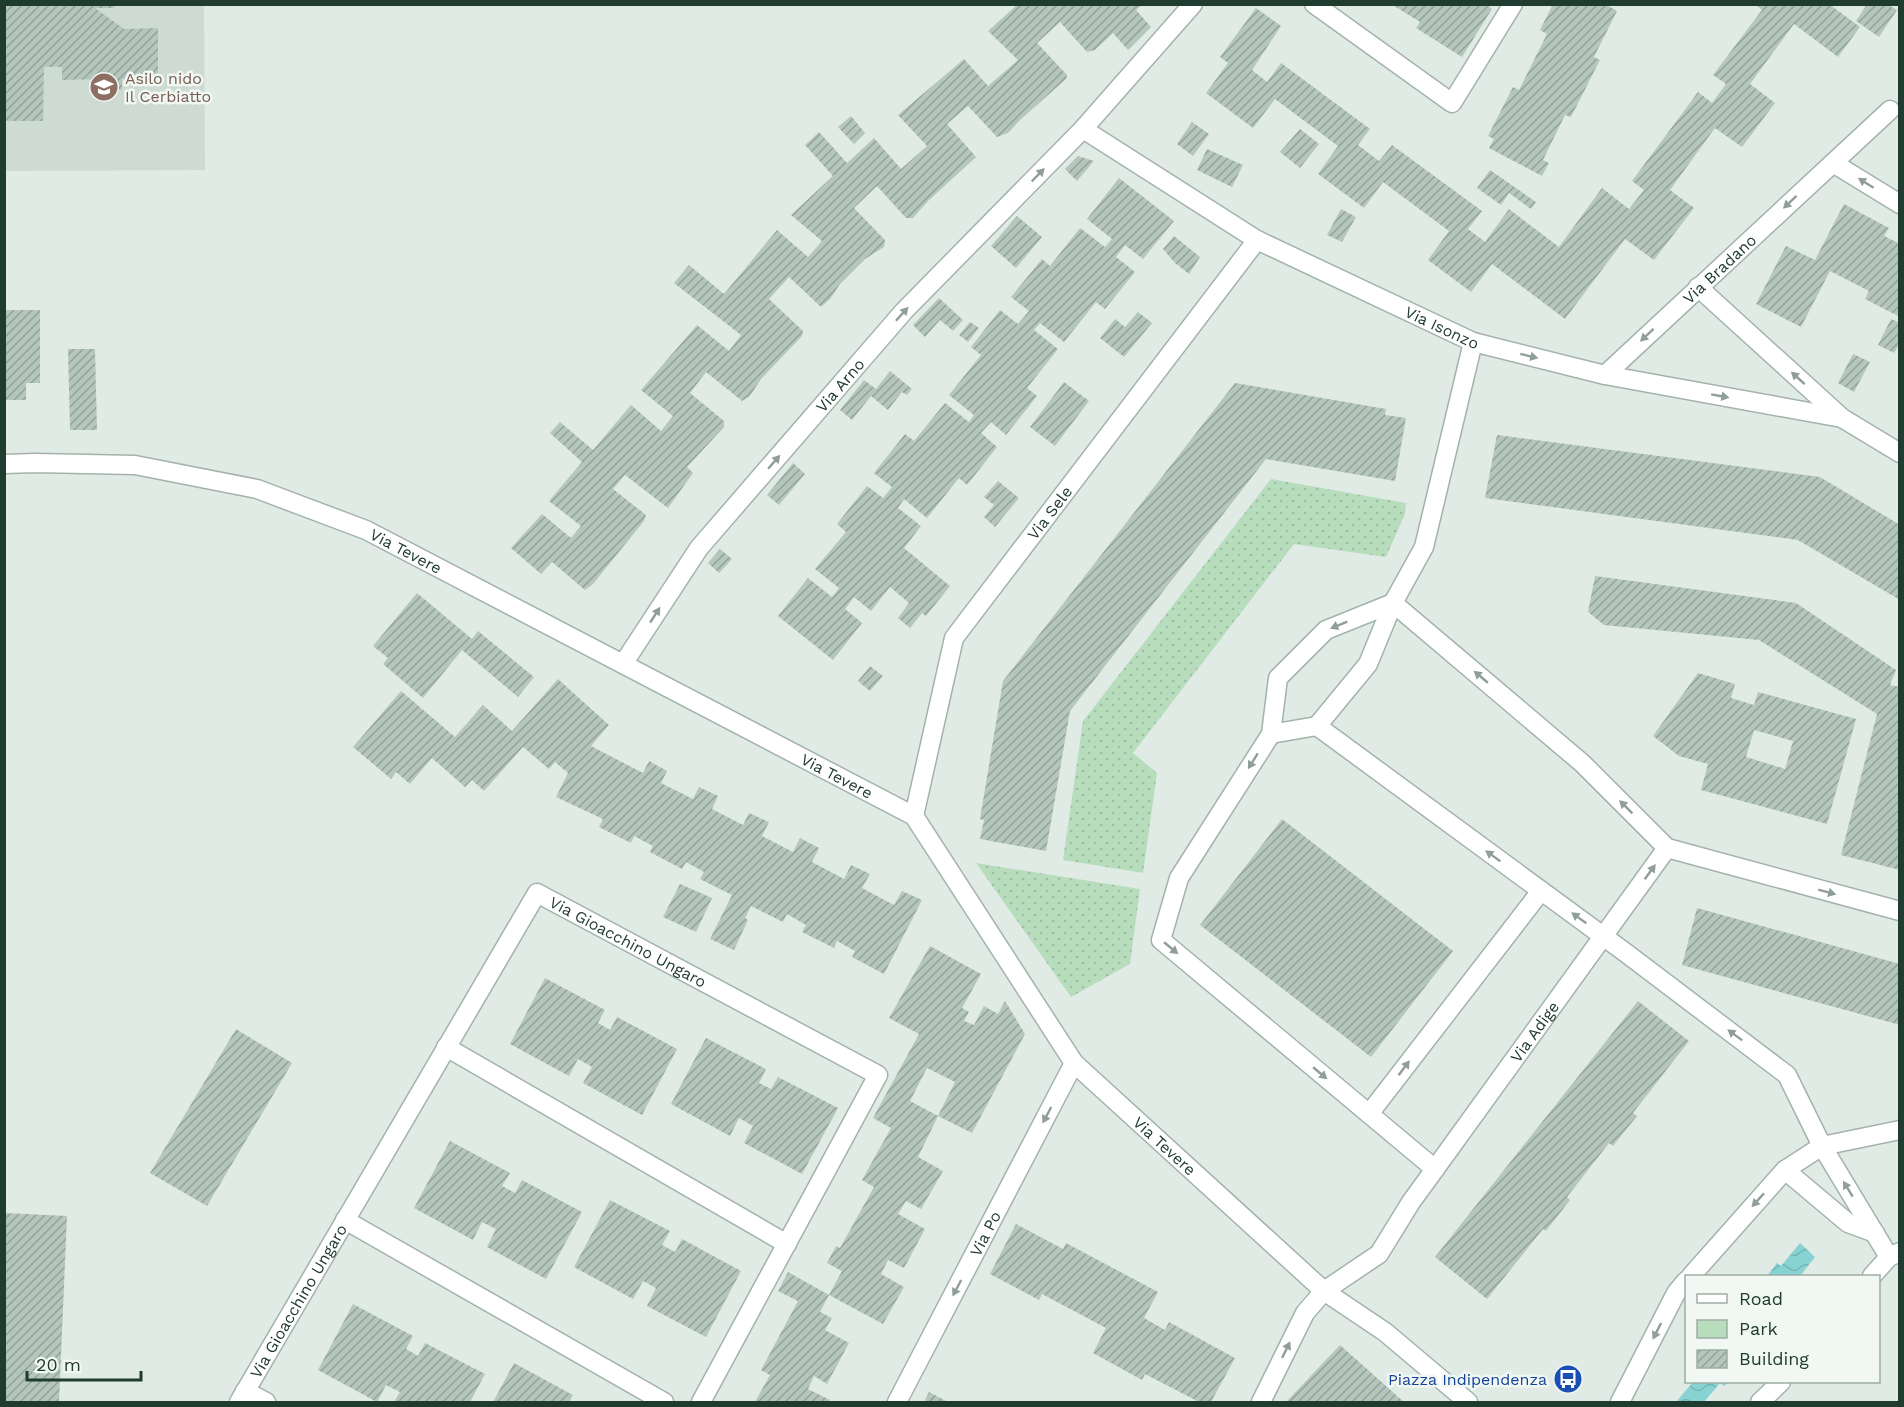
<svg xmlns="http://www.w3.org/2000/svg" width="1904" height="1407" font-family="'Work Sans',sans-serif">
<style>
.built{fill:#cedbd3}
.green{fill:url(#green-dots)}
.water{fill:url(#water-waves)}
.building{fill:url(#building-hatch);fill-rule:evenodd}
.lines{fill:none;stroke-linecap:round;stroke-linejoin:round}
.minor-casing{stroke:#a3b3ab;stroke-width:21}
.minor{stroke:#fff;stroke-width:18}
.oneway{fill:#909e98}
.labels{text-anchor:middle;stroke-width:5;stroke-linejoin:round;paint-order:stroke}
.education-label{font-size:16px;fill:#785e54;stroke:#f1f8f3;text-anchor:start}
.street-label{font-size:16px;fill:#203c31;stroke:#f1f8f3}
.transit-label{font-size:16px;fill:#164399;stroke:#f1f8f3;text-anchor:end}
</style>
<defs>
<pattern id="green-dots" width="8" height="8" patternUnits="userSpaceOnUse" patternTransform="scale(1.5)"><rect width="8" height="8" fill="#b8ddbd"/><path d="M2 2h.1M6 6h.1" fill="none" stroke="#9ebfa3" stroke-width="1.8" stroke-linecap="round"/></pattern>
<pattern id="water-waves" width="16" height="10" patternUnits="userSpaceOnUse" patternTransform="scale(1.5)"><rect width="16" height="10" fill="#87d2d2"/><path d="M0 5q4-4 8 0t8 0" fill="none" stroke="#74b5b5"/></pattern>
<pattern id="building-hatch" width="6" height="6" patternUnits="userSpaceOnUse" patternTransform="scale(1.5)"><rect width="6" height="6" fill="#b5c6bd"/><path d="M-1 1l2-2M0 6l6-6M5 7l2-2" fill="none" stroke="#93a29a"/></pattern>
</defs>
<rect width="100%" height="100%" fill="#e0ebe5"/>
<path class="built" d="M4 5H204L205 170 5 171Z"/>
<path class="green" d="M1271 479 1406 503 1405 514 1386 557 1294 544 1133 753 1157 773 1143 873 1063 860 1083 721Z
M976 863 1140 889 1130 964 1071 997Z"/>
<path class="water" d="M1800 1243 1815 1257 1800 1276H1767L1777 1263 1781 1266Z
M1693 1382H1728L1724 1386 1720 1383 1704 1402H1676Z"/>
<path class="building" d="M4 4H114V8H95L124 29 158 28V79H122V90H103V79L62 80V67H44L43 121H4Z
M1018 4H1143L1136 10 1151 27 1128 50 1113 33 1095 50 1087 52 1060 22 1037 43 1067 75 1066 79 1020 120 1008 133 997 137 968 106 947 124 976 157 928 201 913 218H906L877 186 854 208 885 240 884 247 865 259 840 284 830 299 821 307 789 277 769 299 803 331 802 336 761 379 750 396 742 401 706 372 690 393 724 421V427L687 467 693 473 668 508 625 475 613 489 646 515 644 521 593 584 585 590 552 562 541 574 511 548 542 514 571 538 581 526 549 501 582 462 550 433 560 422 593 450 631 405 661 431 673 416 641 390 697 325 729 351 741 335 674 283 689 265 724 294 777 230 808 257 822 241 791 215 833 176 805 145 819 132 847 163 874 138 901 169 927 146 898 115 964 59 988 86 1018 60 988 31Z
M1391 4H1486L1492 9 1462 57 1416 28 1420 22Z
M1553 4H1605L1617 11 1594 57 1600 60 1571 117 1565 115 1543 160 1549 163 1542 176 1489 148 1494 139 1488 136 1513 87 1519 90 1547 34 1540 30Z
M1755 4H1829L1860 27 1838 57 1794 24 1750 84 1775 103 1742 147 1715 128 1670 190 1694 208 1654 260 1625 239 1565 319 1492 264 1471 292 1428 260 1449 231 1383 182 1364 208 1318 174 1338 146 1275 99 1253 128 1206 93 1228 63 1220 57 1256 8 1281 26 1252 70 1267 82 1281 63 1370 129 1358 145 1379 161 1392 145 1482 211 1468 229 1485 242 1509 209 1559 247 1602 188 1629 209 1644 190 1632 181 1698 92 1712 103 1726 84 1713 75 1762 10Z
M1867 4H1887L1897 10 1879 37 1856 21Z
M851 116 865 133 854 144 838 127Z
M1192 122 1209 134 1193 156 1177 144Z
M1300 129 1319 144 1300 168 1280 152Z
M1207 149 1243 165 1232 187 1197 170Z
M1078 156 1094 161 1077 181 1065 169Z
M1490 170 1536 202 1531 209 1509 193 1501 205 1477 188Z
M1119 178 1174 221 1143 259 1125 245 1116 257 1135 272 1105 309 1096 302 1064 342 1040 323 1034 330 1058 349 1027 388 1037 396 1006 435 991 422 981 433 997 447 967 485 959 478 927 518 904 499 898 508 921 526 904 548 950 586 926 616 922 613 910 628 898 618 909 603 890 587 871 611 854 597 845 609 862 623 833 660 778 616 808 578 832 597 839 588 815 569 846 532 837 524 867 486 883 498 892 487 874 473 905 434 914 441 945 403 969 422 974 415 949 395 981 355 971 347 1000 310 1018 324 1029 311 1011 297 1042 259 1050 266 1080 228 1105 247 1112 239 1087 219Z
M1844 204 1889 228 1884 236 1900 244V317L1865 299 1869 291 1830 271 1801 327 1756 304 1786 246 1815 260Z
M1341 209 1356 217 1342 242 1327 235Z
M1017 216 1042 237 1016 268 991 246Z
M1174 236 1200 257 1189 274 1175 263 1163 249Z
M939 298 963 320 953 331 940 320 925 337 913 325Z
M4 310H40V383H26V400H4Z
M1138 312 1152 323 1124 357 1100 338 1115 319 1125 327Z
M1891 319 1900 323V343L1894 353 1878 345Z
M970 322 979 328 968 342 959 335Z
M68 349H95L97 430H70Z
M1853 354 1870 362 1854 392 1838 383Z
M890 371 912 389 907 395 902 392 888 410 871 396 852 420 840 410 864 380 876 389Z
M1064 382 1089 401 1055 446 1030 427Z
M1235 383 1386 409 1385 415 1406 418 1395 481 1266 459 1070 711 1046 851 980 839 984 820 980 819 1003 681Z
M1497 435 1820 477 1900 525V600L1798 540 1485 498Z
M793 463 805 474 779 505 767 495Z
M998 481 1019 498 995 527 984 517 994 505 984 497Z
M720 549 732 559 719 573 708 563Z
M1595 576 1796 603 1896 670 1890 685 1900 687V870L1841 855 1877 714 1759 640 1604 625 1588 612Z
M417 593 472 639 478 631 534 677 518 697 462 650 423 698 383 664 388 658 373 646Z
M870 666 883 676 870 691 858 681Z
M1698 673 1735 684 1731 698 1754 705 1758 692 1856 719 1827 824 1701 790 1708 764 1679 756 1653 736ZM1754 730 1793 741 1785 769 1746 757Z
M558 679 609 725 591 746 643 773 649 761 667 771 661 783 693 799 699 787 718 796 712 809 743 825 749 813 769 822 762 836 793 852 800 838 819 848 812 862 844 879 851 865 870 874 862 888 894 905 902 891 922 900 884 974 852 957 855 951 837 941 834 948 802 932 806 925 787 914 783 922 751 906 745 918 748 920 734 950 710 939 732 895 700 879 704 872 686 862 682 869 650 852 653 846 634 836 631 843 599 827 603 819 556 797 568 773 555 762 549 769 523 747 484 791 472 780 465 787 432 758 410 784 396 772 391 779 353 747 401 691 455 737 483 705 512 731Z
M1282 819 1453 951 1371 1057 1200 925Z
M680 884 712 898 696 932 663 917Z
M1697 908 1900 964V1025L1682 965Z
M930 946 981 974 962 1008 969 1012 964 1021 974 1025 984 1006 998 1014 1005 1001 1025 1034 972 1133 938 1116 955 1082 927 1068 910 1101 938 1116 918 1157 943 1171 921 1209 906 1201 898 1214 925 1229 904 1268 888 1260 881 1274 904 1287 883 1324 829 1295 842 1271 827 1263 836 1246 840 1248 874 1187 862 1180 891 1128 873 1118 919 1034 889 1018Z
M545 978 605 1010 598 1023 610 1030 617 1017 677 1049 642 1115 583 1083 592 1067 578 1059 569 1076 510 1044Z
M1638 1001 1689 1041 1633 1113 1637 1116 1613 1146 1609 1143 1567 1197 1570 1200 1546 1231 1543 1229 1487 1299 1435 1257Z
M236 1029 292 1063 207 1206 150 1173Z
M706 1038 766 1069 759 1083 771 1089 778 1077 838 1108 802 1174 744 1143 753 1126 739 1118 730 1136 671 1104Z
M450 1141 510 1173 502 1186 515 1193 522 1180 582 1212 546 1279 487 1247 496 1229 482 1222 473 1240 414 1208Z
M610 1200 670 1231 662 1245 675 1252 682 1239 741 1271 706 1337 647 1306 656 1288 643 1281 633 1299 574 1267Z
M5 1213 67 1216 59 1402H4Z
M1016 1224 1063 1249 1066 1243 1158 1292 1144 1318 1165 1330 1169 1322 1235 1358 1211 1402H1199L1145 1374 1142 1380 1093 1353 1106 1328 1042 1294 1039 1300 990 1274Z
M788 1272 829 1295 820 1312 832 1318 825 1330 849 1343 827 1384 814 1376 808 1389 830 1400 829 1402H755L770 1375 761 1370 798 1301 778 1291Z
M353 1304 413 1336 406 1349 418 1356 425 1343 485 1374 470 1402H394L400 1392 386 1385 377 1402 318 1370Z
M1340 1345 1404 1402H1286Z
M514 1363 573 1395 569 1402H493Z
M929 1392 948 1402H924Z"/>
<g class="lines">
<g class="minor-casing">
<g id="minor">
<path d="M1314 4 1452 103 1513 4"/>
<path id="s1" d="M1083 129 1257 240 1473 342 1605 375 1842 418 1900 453"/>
<path d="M1833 163 1900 204"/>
<path d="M1698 287 1842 418"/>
<path id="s2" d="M1605 375 1890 110"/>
<path id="s3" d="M4 464 35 463 135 465 257 489 366 530 914 816 1074 1063 1324 1291 1385 1332 1468 1402"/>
<path d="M1393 603 1582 763 1667 848"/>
<path id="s4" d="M623 664 699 548 904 311 1083 129 1193 4"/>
<path d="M1317 726 1626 953 1787 1075 1822 1146 1889 1257"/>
<path d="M1271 734 1278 678 1326 630 1393 603"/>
<path id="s5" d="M914 816 954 638 1257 240"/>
<path d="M446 1047 787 1244"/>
<path d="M1369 1114 1541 891"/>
<path d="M1435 1169 1161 940 1179 878 1271 734 1317 726 1368 664 1393 603 1424 547 1473 342"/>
<path d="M1785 1170 1848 1223 1875 1233"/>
<path d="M345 1220 664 1402"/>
<path d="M1691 1276 1785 1170 1822 1146 1900 1130"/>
<path d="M1872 1276 1889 1257 1900 1252"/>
<path d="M245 1391 266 1402"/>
<path id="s6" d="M239 1402 537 893 878 1075 701 1402"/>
<path id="s7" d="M897 1402 1074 1063"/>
<path id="s8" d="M1261 1402 1305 1313 1324 1291 1379 1254 1411 1202 1435 1169 1667 848 1900 911"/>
<path d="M1620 1402 1676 1293 1686 1281"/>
<path d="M1760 1402 1781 1382"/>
</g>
</g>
<use href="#minor" class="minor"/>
</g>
<defs><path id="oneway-solid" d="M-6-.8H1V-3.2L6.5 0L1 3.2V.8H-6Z" transform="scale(1.5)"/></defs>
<g class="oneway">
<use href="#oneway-solid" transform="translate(1038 175) rotate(-46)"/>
<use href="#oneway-solid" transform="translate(1866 183) rotate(-148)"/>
<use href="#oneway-solid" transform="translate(1790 202) rotate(137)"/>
<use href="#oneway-solid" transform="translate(902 314) rotate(-48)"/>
<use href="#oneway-solid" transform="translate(1647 335) rotate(137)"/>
<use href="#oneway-solid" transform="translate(1529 356) rotate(14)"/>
<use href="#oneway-solid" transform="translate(1798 378) rotate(-138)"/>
<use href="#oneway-solid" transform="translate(1720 396) rotate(10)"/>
<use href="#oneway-solid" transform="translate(774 462) rotate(-49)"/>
<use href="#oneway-solid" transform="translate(655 615) rotate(-57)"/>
<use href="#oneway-solid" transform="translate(1339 625) rotate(158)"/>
<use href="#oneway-solid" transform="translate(1481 677) rotate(-140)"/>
<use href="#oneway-solid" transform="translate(1253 761) rotate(122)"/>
<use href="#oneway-solid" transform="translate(1626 807) rotate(-135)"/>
<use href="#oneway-solid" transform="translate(1493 856) rotate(-144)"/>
<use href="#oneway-solid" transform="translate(1650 872) rotate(-54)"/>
<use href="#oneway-solid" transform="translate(1827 892) rotate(15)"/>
<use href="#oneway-solid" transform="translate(1579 918) rotate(-144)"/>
<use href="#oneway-solid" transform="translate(1171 948) rotate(40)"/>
<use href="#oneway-solid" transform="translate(1735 1035) rotate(-143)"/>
<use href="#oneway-solid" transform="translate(1404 1068) rotate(-53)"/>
<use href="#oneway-solid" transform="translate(1320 1073) rotate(40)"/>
<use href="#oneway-solid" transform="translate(1047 1115) rotate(118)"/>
<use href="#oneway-solid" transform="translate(1848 1189) rotate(-121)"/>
<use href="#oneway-solid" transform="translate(1758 1200) rotate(132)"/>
<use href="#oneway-solid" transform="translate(957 1288) rotate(118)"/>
<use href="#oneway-solid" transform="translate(1657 1331) rotate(117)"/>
<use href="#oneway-solid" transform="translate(1286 1350) rotate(-64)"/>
</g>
<defs>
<g id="school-disc" transform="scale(1.5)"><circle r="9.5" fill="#8d6e63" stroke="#f1f8f3"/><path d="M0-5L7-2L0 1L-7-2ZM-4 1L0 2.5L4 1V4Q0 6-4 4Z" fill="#fff"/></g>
<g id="bus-disc" transform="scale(1.5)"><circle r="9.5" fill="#1a4fb4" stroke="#f1f8f3"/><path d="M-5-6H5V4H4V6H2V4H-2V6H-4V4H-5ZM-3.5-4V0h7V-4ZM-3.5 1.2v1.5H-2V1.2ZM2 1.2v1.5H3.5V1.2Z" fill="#fff"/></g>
</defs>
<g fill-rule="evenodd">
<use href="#school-disc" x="104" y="87"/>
<use href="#bus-disc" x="1568" y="1379"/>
</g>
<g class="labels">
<g class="education-label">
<text x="125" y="84">Asilo nido<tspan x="125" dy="18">Il Cerbiatto</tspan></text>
</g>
<g class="street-label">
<text dy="6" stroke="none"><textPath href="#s2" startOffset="156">Via Bradano</textPath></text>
<text dy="6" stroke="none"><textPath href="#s1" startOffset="411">Via Isonzo</textPath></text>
<text dy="6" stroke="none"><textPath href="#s4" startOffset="354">Via Arno</textPath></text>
<text dy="6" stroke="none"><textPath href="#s5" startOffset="340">Via Sele</textPath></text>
<text dy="6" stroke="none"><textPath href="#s3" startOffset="417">Via Tevere</textPath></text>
<text dy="6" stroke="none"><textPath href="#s3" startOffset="903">Via Tevere</textPath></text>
<text dy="6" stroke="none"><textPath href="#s6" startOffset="693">Via Gioacchino Ungaro</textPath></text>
<text dy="6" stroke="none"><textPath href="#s8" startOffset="466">Via Adige</textPath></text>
<text dy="6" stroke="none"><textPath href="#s3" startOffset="1407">Via Tevere</textPath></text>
<text dy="6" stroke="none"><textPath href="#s7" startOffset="190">Via Po</textPath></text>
<text dy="6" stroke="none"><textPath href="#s6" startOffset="117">Via Gioacchino Ungaro</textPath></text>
</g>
<g class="transit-label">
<text x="1547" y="1385">Piazza Indipendenza</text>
</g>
</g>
<rect width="1904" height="1407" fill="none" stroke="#203c31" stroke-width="12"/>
<rect x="1685" y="1275" width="195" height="108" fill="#f1f8f3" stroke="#9dada5" stroke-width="1.5"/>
<rect x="1697" y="1294" width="30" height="9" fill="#ffffff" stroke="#9dada5" stroke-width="1.5"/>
<text x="1739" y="1305" font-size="18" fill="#203c31">Road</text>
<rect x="1697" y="1320" width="30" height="18" fill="#b8ddbd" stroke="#9dada5" stroke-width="1.5"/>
<text x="1739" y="1335" font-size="18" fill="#203c31">Park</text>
<rect x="1697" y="1350" width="30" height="18" fill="url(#building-hatch)" stroke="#9dada5" stroke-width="1.5"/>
<text x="1739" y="1365" font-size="18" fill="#203c31">Building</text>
<path d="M27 1371v9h114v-9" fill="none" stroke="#203c31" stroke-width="3"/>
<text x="36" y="1371" font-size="18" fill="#203c31" stroke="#f1f8f3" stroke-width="4.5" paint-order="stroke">20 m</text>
</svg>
